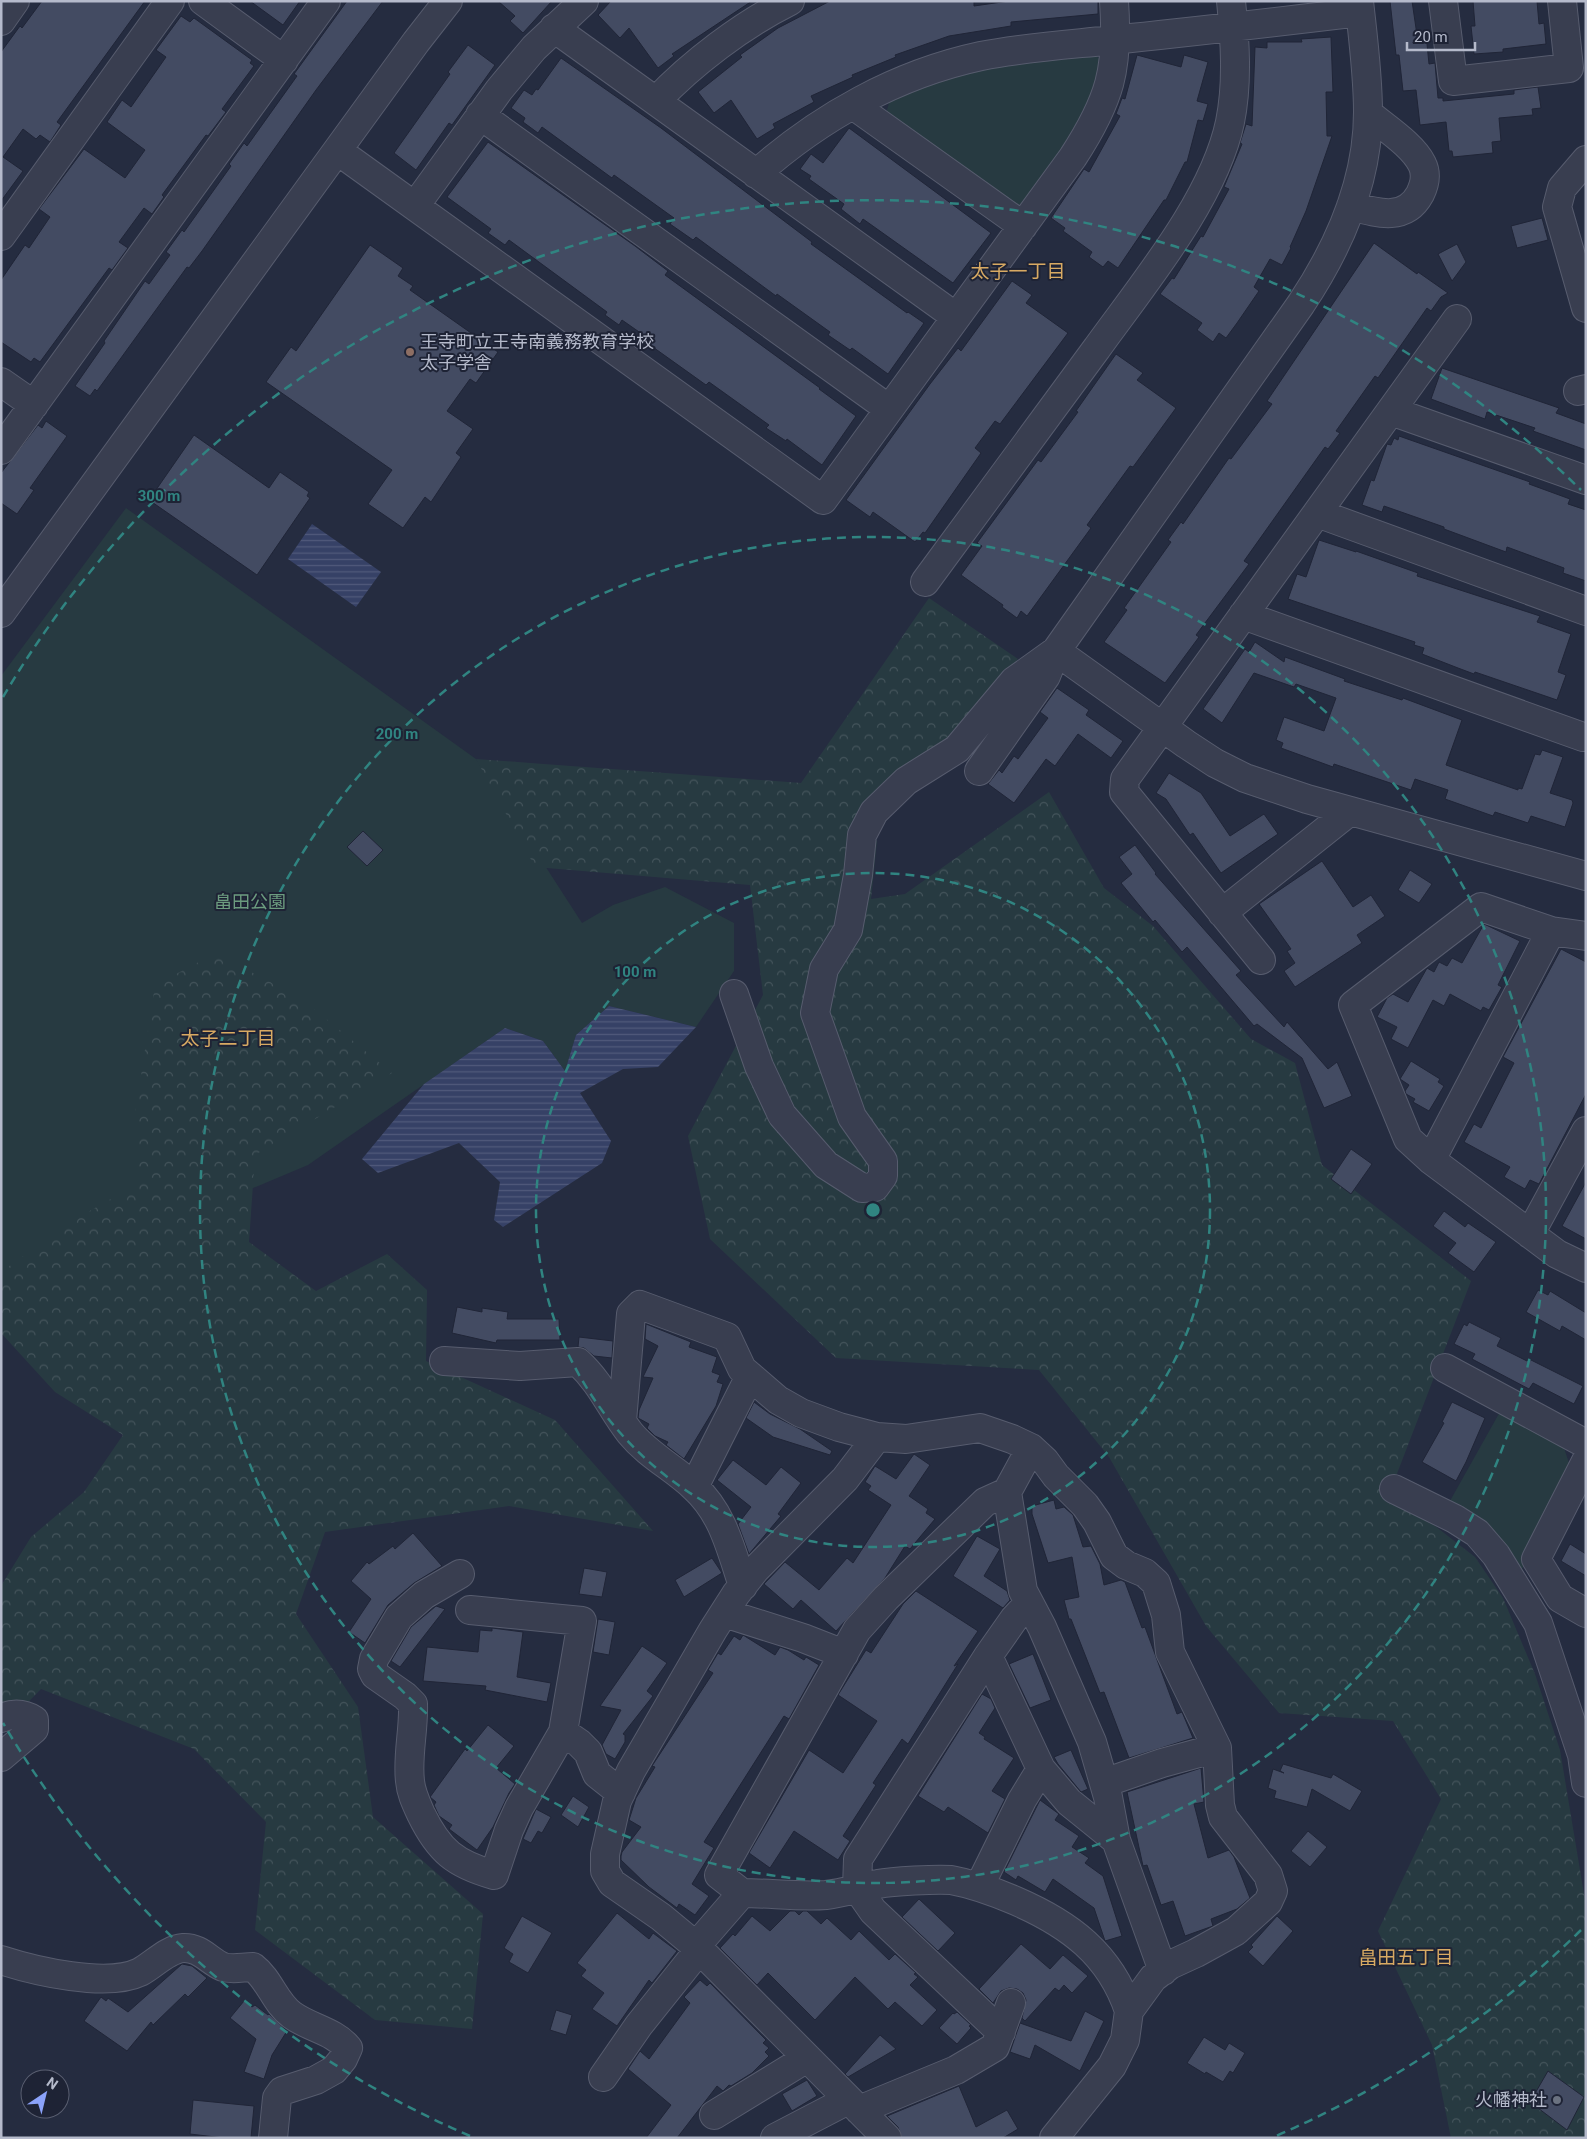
<svg xmlns="http://www.w3.org/2000/svg" width="1587" height="2139" font-family="Roboto,'Noto Sans JP',sans-serif">
<style>
.green{fill:#273a41}
.forest{fill:url(#forest-crowns)}
.water{fill:url(#water-rules)}
.building{fill:#434b62;stroke:#202537}
.lines{fill:none;stroke-linecap:round;stroke-linejoin:round}
.minor-casing{stroke:#575c6e;stroke-width:30}
.minor{stroke:#393e50;stroke-width:28}
.ring{fill:none;stroke:#308481;stroke-width:2.5;stroke-dasharray:9 6}
.education-dot{fill:#8d6e63;stroke:#1e2335;stroke-width:2}
.worship-dot{fill:#6b7280;stroke:#1e2335;stroke-width:2}
.labels{text-anchor:middle;stroke-width:4;stroke-linejoin:round;paint-order:stroke}
.poi-label{font-size:18px;fill:#b5bacb;stroke:#1e2335;text-anchor:start}
.park-label{font-size:18px;fill:#6c9c7f;stroke:#1e2335}
.neighbourhood-label{font-size:19px;fill:#d8aa63;stroke:#1e2335}
.centre{fill:#308481;stroke:#1e2335;stroke-width:2.5}
.ring-label{font-size:15px;text-anchor:middle;font-weight:bold;fill:#308481;stroke:#1e2335;stroke-width:4;stroke-linejoin:round;paint-order:stroke}
</style>
<defs>
<pattern id="forest-crowns" width="20" height="18" patternUnits="userSpaceOnUse" patternTransform="scale(1.25)"><rect width="20" height="18" fill="#273a41"/><path d="M2 6a3 3 0 1 1 6 0M12 15a3 3 0 1 1 6 0" fill="none" stroke="#44545b"/></pattern>
<pattern id="water-rules" width="6" height="5" patternUnits="userSpaceOnUse" patternTransform="scale(1.25)"><rect width="6" height="5" fill="#364166"/><path d="M0 2.5h6" fill="none" stroke="#515a7b"/></pattern>
</defs>
<rect width="100%" height="100%" fill="#252c40"/>
<path class="green" d="M1093 52 1106 66 1093 103 1026 205 1008 206 885 117 891 96 970 70Z
M126 508 476 759 582 923 613 905 665 887 734 923V971L696 1027 609 1006 576 1035 565 1071 543 1041 505 1028 308 1165 1 1294V676Z
M1501 1410 1562 1442 1570 1466 1520 1573 1446 1508Z"/>
<path class="forest" d="M929 598 1018 659 948 741 867 807 849 830 877 841 871 899 905 894 1049 792 1104 888 1153 926 1251 1039 1295 1063 1322 1165 1471 1281 1388 1497 1426 1519 1475 1557 1503 1598 1535 1674 1560 1750 1586 1906V2138H1451L1432 2045 1378 1931 1441 1799 1393 1721 1279 1713 1206 1626 1109 1457 1039 1370 836 1358 710 1239 688 1136 763 995 750 885 535 867 476 759 801 783Z
M216 953 302 999 392 1073 255 1155 249 1242 316 1291 387 1254 427 1290 426 1361 555 1420 653 1531 509 1506 325 1532 296 1614 358 1707 373 1817 483 1914 472 2029 375 2020 255 1930 266 1822 194 1749 41 1689 1 1730V1586L31 1537 84 1492 123 1435 55 1392 1 1333V1272L72 1221 139 1183 135 1114 155 985Z"/>
<path class="water" d="M312 524 381 572 356 607 288 559Z
M609 1006 696 1027 658 1067 623 1069 580 1093 611 1141 602 1163 503 1227 494 1220 500 1182 459 1143 378 1173 362 1159 424 1084 505 1028 543 1041 565 1071 576 1035Z"/>
<path class="building" d="M42 1H145L57 122 61 125 50 142 40 135 36 139 23 129 3 157 23 171 1 201V52L20 26 22 28Z
M250 1H300L283 25Z
M347 1H383L316 90 202 251 189 268 187 267 97 391 95 389 90 396 75 386 105 343 104 341 145 281 149 284 170 255 166 252 182 230 184 232 231 166 229 164 244 143 247 146 297 76 294 74Z
M498 1H552L523 33 510 21 515 16Z
M611 1H752L672 54 674 56 658 68 629 28 620 38 598 15Z
M830 1H974V6L1009 1H1098V14L1011 22V26L949 36 895 55 896 57 852 75 853 77 811 96 814 102 773 124 775 128 757 139 731 100 714 113 698 92 742 57 740 55 778 28Z
M1390 1H1412L1417 35 1426 34 1429 64 1435 63 1438 98H1443V101L1514 94V90L1538 87 1541 108 1532 109 1533 115 1499 118 1501 141 1492 142 1493 153 1453 157 1452 151H1449L1446 122 1420 125 1416 90 1403 91 1399 55H1396Z
M1473 1H1537L1539 24 1544 23 1546 44 1503 49V52L1474 54 1471 26H1475Z
M181 16 190 22 194 18 252 60 250 63 254 66 222 109 226 112 208 136 206 135 162 195 164 197 152 214 144 208 119 242 128 248 112 270 109 268 40 362 34 358 31 362 1 342V280L25 245 29 248 50 217 39 209 84 149 125 178 145 150 107 122 122 100 131 107 166 57 156 50Z
M1331 37 1333 92H1326L1327 136H1332L1306 211 1290 247 1291 248 1282 265 1270 259 1254 287 1259 291 1237 323 1226 338 1219 333 1213 342 1197 330 1202 323 1160 294 1172 278 1174 279 1201 236 1203 237 1229 189 1224 187 1242 144 1240 143 1246 124 1252 126 1255 47 1267 48V42H1302L1301 39Z
M468 45 495 65 452 125 449 123 416 170 394 153 450 74 448 72Z
M1137 55 1181 67 1184 55 1208 62 1197 101 1208 104 1203 121 1198 120 1187 162H1185L1166 200H1164L1118 268 1108 261 1103 267 1089 257 1092 252 1063 231 1065 228 1051 218 1084 169 1089 172 1120 116 1116 114 1122 98 1125 99Z
M561 58 661 128 812 242 811 244 907 313 908 312 924 323 888 374 852 348 850 350 828 335 830 332 777 294 776 296 696 237 693 240 670 224 674 218 614 175 612 178 542 127 538 133 523 122 525 118 511 108 524 90 532 95 536 89 538 90Z
M849 128 991 233 953 283 863 219 860 224 841 209 844 204 809 179 811 176 800 169 811 154 823 163Z
M488 142 635 246 668 271 665 275 820 388 819 389 856 416 822 465 787 439 786 441 766 428 769 425 709 382 706 385 650 345 652 341 622 320 619 325 605 315 607 312 509 240 505 245 488 233 491 229 447 197Z
M1542 218 1548 240 1517 248 1511 226Z
M1374 243 1417 274 1418 272 1448 293 1441 297 1431 311 1427 308 1378 378 1375 376 1336 431 1340 433 1328 449 1325 447 1244 561 1249 564 1196 635 1199 637 1165 683 1104 642 1127 610 1124 608 1171 542 1168 540 1181 522 1183 524 1229 458 1231 459 1272 404 1267 401Z
M1457 244 1466 262 1452 281 1438 254Z
M370 245 403 268 398 276 413 286 410 290 498 352 476 383 470 379 447 411 473 429 456 453 461 457 431 502 425 497 403 528 368 504 392 470 266 382 291 347 296 351Z
M1012 281 1032 295 1026 303 1068 333 1000 424 995 421 975 448 981 453 925 533 923 532 915 542 873 512 870 517 846 500 930 384 958 348 961 351Z
M1116 354 1143 373 1137 380 1176 408 1133 467 1130 466 1087 525 1091 528 1027 616 1021 611 1017 618 1002 607 1003 605 961 575 982 546 977 543 1038 460 1041 462 1078 412 1076 411Z
M1442 368 1559 408 1556 413 1586 424V450L1533 431 1535 428 1487 412 1485 419 1431 399Z
M46 421 67 436 30 488 34 490 17 514 1 503V473L38 425 42 428Z
M194 435 269 488 280 472 309 492 307 496 310 498 257 575 149 500Z
M1399 436 1530 482 1529 484 1570 499 1568 504 1586 510V581L1563 573 1564 568 1507 547 1506 552 1444 529V527L1384 506 1382 512 1362 505 1371 480 1374 481 1387 444 1391 445 1394 438 1398 440Z
M1319 540 1356 552V551L1418 573 1417 576 1540 616 1537 622 1571 634 1558 672 1566 675 1557 700 1475 672 1474 674 1458 668 1422 654 1424 648 1414 645 1415 642 1288 599 1297 574 1306 577Z
M1255 642 1284 662 1285 657 1345 679 1344 681 1402 700 1403 698 1462 720 1446 765 1518 790V788L1522 789 1535 754 1540 755 1542 750 1563 757 1550 793 1572 800 1573 803 1565 827 1531 816 1528 823 1495 812 1493 816 1445 799 1448 790 1415 779 1411 790 1334 764 1333 767 1281 748 1283 743 1276 740 1284 717 1324 731 1336 698 1296 684 1294 687 1254 673 1222 723 1203 709 1245 649 1249 652Z
M1057 688 1089 710 1086 715 1123 741 1111 758 1078 734 1055 766 1046 759 1014 803 988 784 999 770 1002 773 1014 756 1018 759 1048 718 1040 712Z
M1169 773 1201 793 1230 836 1264 814 1278 834 1221 873 1193 833 1190 835 1166 799 1156 793Z
M363 831 383 850 367 866 347 847Z
M1135 845 1156 873 1155 874 1241 971 1236 975 1284 1027 1287 1022 1328 1069 1337 1062 1352 1096 1324 1108 1302 1058 1257 1024 1254 1026 1187 947 1182 952 1155 920 1153 922 1121 883 1132 874 1119 857Z
M1322 861 1353 907 1371 895 1385 916 1357 935 1362 943 1295 987 1284 971 1295 963 1287 951 1291 949 1259 904Z
M1410 870 1432 884 1419 903 1398 890Z
M1484 924 1520 941 1498 985 1502 987 1489 1010 1483 1007 1481 1011 1450 994 1444 1006 1433 1000 1408 1048 1391 1039 1397 1027 1377 1017 1387 998 1393 994 1408 1002 1427 968 1434 972 1439 962 1447 966 1452 958 1462 963Z
M1561 949 1586 962V1094L1539 1184 1530 1180 1525 1189 1504 1177 1510 1167 1464 1142 1474 1124 1481 1128 1514 1063 1503 1057Z
M1411 1061 1440 1079 1438 1082 1444 1086 1429 1111 1413 1102 1415 1099 1406 1094 1405 1091 1409 1085 1400 1079Z
M1351 1149 1372 1164 1351 1194 1331 1179Z
M1586 1182V1239L1562 1226Z
M1444 1211 1465 1227 1468 1223 1496 1242 1474 1272 1448 1253 1456 1243 1433 1226Z
M1538 1290 1548 1295 1550 1291 1586 1313V1340L1562 1326 1560 1331 1526 1312Z
M457 1307 482 1312V1308L508 1312 507 1319H559L560 1340H497L496 1343 452 1333Z
M1469 1322 1501 1338 1497 1346 1527 1361 1529 1359 1583 1386 1574 1404 1533 1383 1529 1389 1472 1359 1475 1354 1454 1344 1464 1324 1467 1326Z
M646 1324 691 1342 689 1347 717 1357 712 1372 720 1375 717 1382 723 1384 716 1406 684 1459 666 1445 668 1442 655 1436 647 1428 649 1424 638 1418 639 1410 653 1378 643 1377 658 1346 645 1339Z
M579 1337 613 1341 612 1358 594 1356 584 1348 578 1347Z
M754 1402 770 1414 800 1429 832 1451 830 1455 773 1437 746 1418Z
M1452 1402 1485 1418 1466 1462 1456 1481 1422 1462 1444 1423 1442 1422Z
M914 1454 930 1465 909 1496 928 1509 926 1513 935 1519 910 1549 905 1546 885 1578 836 1631 801 1600 793 1609 764 1584 785 1562 819 1590 847 1558 853 1563 891 1505 868 1490 871 1486 865 1482 875 1466 896 1479Z
M733 1460 766 1485 781 1467 801 1483 778 1514 781 1516 749 1554 738 1524 751 1507 717 1480Z
M1054 1500 1056 1509 1064 1507 1073 1515 1083 1547 1091 1546 1100 1564 1104 1585 1121 1580 1125 1582 1142 1628 1145 1627 1177 1714 1182 1712 1193 1738 1129 1758 1104 1692 1100 1693 1071 1619H1069L1064 1600 1079 1597 1072 1557 1048 1563 1032 1514V1506Z
M413 1533 442 1566 414 1583 388 1605 365 1643 349 1632 371 1599 351 1581 367 1562 369 1564 393 1546 395 1549Z
M977 1536 1000 1549 984 1576 1007 1591 1010 1600 1003 1608 953 1576Z
M1570 1544 1586 1554V1576L1561 1561Z
M712 1558 722 1573 684 1597 675 1580Z
M584 1568 607 1572 602 1597 579 1594Z
M916 1591 978 1631 954 1666 958 1664 908 1744 902 1739 873 1783 876 1785 843 1836 850 1841 838 1860 794 1831 770 1868 749 1853 809 1750 843 1773 877 1721 838 1695 866 1650 871 1653 903 1604Z
M436 1606 445 1609 400 1667 391 1661 411 1627Z
M598 1619 615 1622 609 1655 593 1652Z
M492 1628 523 1632 517 1677 551 1683 547 1702 485 1690 486 1686 423 1681 427 1647 478 1652 480 1630 492 1631Z
M743 1635 775 1655 780 1647 788 1650 804 1660 806 1657 819 1665 789 1719 784 1716 704 1842 714 1848 692 1884 709 1896 695 1915 679 1904 677 1908 649 1887 621 1860V1856L622 1852 641 1827 629 1820 636 1798 655 1767 652 1766 713 1673 708 1670 718 1653 721 1655 734 1636 740 1640Z
M642 1646 667 1663 647 1691 653 1696 623 1734 625 1735V1742L615 1759 606 1754 602 1745 621 1710 600 1706Z
M1033 1654 1051 1700 1030 1708 1009 1664Z
M982 1694 991 1699 995 1708 979 1733 985 1737 984 1739 1014 1758 992 1791 1005 1799 988 1833 948 1807 944 1812 918 1796Z
M488 1725 514 1746 496 1768 515 1784 509 1793 493 1827 477 1850 449 1829 452 1825 439 1816 434 1805 436 1802 430 1797 465 1749 467 1751Z
M1071 1750 1088 1789 1081 1792 1058 1764 1054 1757Z
M1283 1764 1331 1778 1333 1774 1362 1791 1350 1811 1312 1789 1307 1807 1274 1798 1276 1791 1268 1788 1273 1769 1284 1773 1280 1771Z
M1201 1768 1204 1802 1194 1804 1208 1858 1229 1850 1234 1857 1250 1898 1237 1909 1211 1919 1213 1926 1185 1936 1173 1901 1161 1905 1147 1865 1143 1866 1127 1792Z
M573 1796 589 1807 578 1827 561 1815Z
M1040 1800 1059 1814 1055 1820 1079 1836 1072 1847 1089 1858 1085 1863 1103 1876 1122 1936 1105 1941 1094 1908 1053 1879 1045 1892 1018 1876 1016 1880 1004 1872Z
M536 1809 551 1817 542 1833 538 1831 531 1843 523 1839Z
M1308 1831 1327 1847 1310 1867 1291 1851Z
M919 1899 955 1933 938 1951 902 1917Z
M790 1911H795L799 1915 803 1911H807L821 1924 827 1918 851 1940 859 1931 889 1960 895 1954 916 1973 914 1974 918 1977 910 1985 937 2010 922 2026 895 2002 888 2009 855 1977 815 2020 768 1973 757 1985 720 1948 733 1934 735 1936 752 1916 770 1931Z
M617 1913 649 1939 653 1933 677 1951 652 1983 649 1980 617 2026 592 2009 604 1993 581 1976 586 1970 577 1963Z
M522 1916 552 1933 528 1973 509 1962 513 1954 504 1948Z
M1277 1916 1293 1931 1263 1966 1248 1952 1253 1947 1251 1945Z
M1021 1944 1050 1969 1063 1955 1088 1976 1072 1993 1064 1985 1059 1991 1055 1988 1025 2021 1022 2018 1026 2000 1023 1993 1017 1989 1009 1988 1001 1991 993 2003 979 1989Z
M182 1964 192 1966 207 1978 188 1997 185 1994 153 2025 151 2022 127 2051 84 2021 101 1997 106 2001 108 1998 128 2012Z
M700 1980 707 1986 710 1983 766 2040 763 2043 769 2048 765 2052 769 2056 752 2073 731 2086 729 2085 723 2091 717 2086 677 2138H646L671 2105 628 2069 640 2051 649 2059 690 2003 684 1997Z
M244 2001 252 2007 255 2005 268 2015 269 2014 287 2031 272 2055 264 2079 244 2072 256 2039 230 2018Z
M556 2010 572 2015 566 2035 550 2030Z
M1085 2011 1104 2021 1080 2071 1035 2045 1030 2059 1010 2052 1020 2023 1071 2041Z
M957 2012 971 2025 969 2026 971 2028 957 2044 939 2028 953 2013 954 2014Z
M880 2035 896 2049 848 2077 845 2074Z
M1204 2037 1225 2050 1229 2043 1245 2053 1233 2073 1230 2071 1223 2082 1206 2072 1205 2074 1187 2063Z
M1548 2071 1584 2097 1567 2130 1530 2102Z
M807 2080 817 2096 792 2111 782 2094Z
M959 2086 976 2127 1007 2110 1018 2129 1003 2138H902L898 2127 887 2116Z
M193 2100 254 2106 251 2138H224L190 2134Z"/>
<g class="lines">
<g class="minor-casing">
<path id="minor" d="M203 1 284 60
M1443 1 1453 81 1569 68 1562 1
M1 21 15 1
M554 28 956 317
M656 101C692 63 742 25 790 1
M853 105 1023 226
M480 115 889 409
M338 151 823 500 1073 157C1110 100 1119 69 1114 1
M1586 160 1562 188 1557 207 1586 308
M756 174C820 117 897 74 981 56 1031 46 1081 44 1131 38 1208 30 1284 21 1360 12
M415 206 499 90 534 48 584 1
M1351 206C1377 213 1405 222 1420 194 1425 184 1427 174 1422 164 1413 145 1384 127 1368 113
M1 236 170 1
M1 382 34 405
M1578 391 1586 389
M1391 411 1586 480
M1 450 326 1
M1317 513 1586 611
M925 582C983 504 1040 426 1097 348 1143 284 1214 199 1230 122 1238 83 1235 40 1231 1
M1 613 416 42 448 1
M1243 615 1583 737
M1056 651 1186 744 1215 763 1245 778 1307 799 1586 876
M979 771 1046 676 1056 651 1301 304C1339 247 1368 181 1368 112 1368 75 1363 38 1359 1
M1222 913 1350 811
M1586 936 1551 931 1481 907 1353 1005 1408 1139 1431 1160 1557 1254 1586 1268
M1261 960 1124 792 1125 779 1457 319
M734 994 759 1066 782 1115 826 1165 862 1188 875 1187 883 1176V1161L852 1117 815 1013 824 969 848 930 858 875 862 835 874 812 906 781 957 749 1014 681 1056 651
M1431 1160 1551 931
M1530 1234 1586 1131
M444 1361 520 1366 578 1362C602 1384 611 1409 630 1433 648 1455 674 1468 694 1487 723 1513 731 1550 743 1586
M1445 1368 1586 1444
M622 1421 631 1314 640 1305 727 1337 742 1369 778 1400 801 1413 839 1427 877 1437 906 1439 980 1428 1012 1439 1031 1448 1045 1461 1056 1476 1085 1505 1097 1522 1114 1556 1126 1565 1145 1573 1156 1583 1166 1615 1170 1652 1217 1748 1220 1805 1223 1817 1268 1875 1273 1891 1268 1902 1236 1931 1196 1953 1170 1965 1153 1978 1129 2011 1125 2040 1112 2066 1054 2138
M877 1437 845 1479 755 1570 736 1594 713 1630 631 1771 617 1801 605 1854V1871L612 1883 661 1917 696 1946 887 2138
M1031 1448 1007 1492 1023 1591 1042 1627 1092 1742 1108 1797 1116 1840 1163 1971
M1586 1461 1536 1559 1560 1598 1586 1613
M694 1487 750 1376
M1394 1489 1455 1519 1477 1533 1496 1555 1538 1623 1582 1755 1586 1783
M460 1574 424 1595 399 1617 374 1659 372 1669 375 1675 405 1696 413 1704C414 1730 407 1756 410 1781 411 1793 416 1803 421 1814 439 1851 455 1864 494 1875L509 1830 519 1808 563 1732 582 1621 470 1610
M724 1613 803 1638 844 1654
M988 1656 1041 1769 1069 1802 1116 1840
M1 1718C13 1713 23 1713 34 1720V1729L1 1757
M563 1732 579 1743 588 1752 597 1774 621 1793
M1104 1783 1162 1763 1217 1748
M979 1887 1022 1800 1041 1769
M742 1893 719 1875 857 1630 886 1598 985 1502 1007 1492
M696 1946 742 1893C770 1893 799 1897 826 1895 844 1893 861 1887 878 1884 893 1881 936 1879 951 1880 973 1884 995 1892 1016 1901 1069 1924 1110 1954 1129 2011
M1 1960C35 1971 107 1988 140 1972 153 1965 168 1949 183 1948 200 1947 209 1961 223 1967 233 1970 243 1967 253 1967 270 1980 275 2003 292 2015 310 2028 334 2031 348 2048L343 2059 334 2070 316 2080 282 2091 277 2098 273 2138
M1001 2032 873 1911 857 1888 858 1859 988 1656 1014 1619 1029 1603
M603 2077 639 2025 699 1950
M859 2110 956 2070 995 2047 1011 2003
M714 2115 807 2058
M775 2138 848 2100"/>
</g>
<use href="#minor" class="minor"/>
</g>
<g class="ring">
<circle cx="873" cy="1210" r="337"/>
<circle cx="873" cy="1210" r="673"/>
<path d="M1581 1930A1010 1010 0 0 1 1276 2136M470 2136A1010 1010 0 0 1 3 1723M3 697A1010 1010 0 0 1 1581 490"/>
</g>
<circle class="education-dot" cx="410" cy="352" r="5"/>
<circle class="worship-dot" cx="1557" cy="2100" r="5"/>
<g class="labels">
<g class="poi-label">
<text x="420" y="348">王寺町立王寺南義務教育学校<tspan x="420" dy="21">太子学舎</tspan></text>
<text x="1547" y="2106" text-anchor="end">火幡神社</text>
</g>
<g class="park-label">
<text x="250" y="908">畠田公園</text>
</g>
<g class="neighbourhood-label">
<text x="1018" y="278">太子一丁目</text>
<text x="228" y="1045">太子二丁目</text>
<text x="1406" y="1964">畠田五丁目</text>
</g>
</g>
<circle cx="873" cy="1210" r="8" class="centre"/>
<g class="ring-label">
<text x="159" y="501">300 m</text>
<text x="397" y="739">200 m</text>
<text x="635" y="977">100 m</text>
</g>
<rect width="1587" height="2139" fill="none" stroke="#b5bacb" stroke-width="5"/>
<g transform="translate(45 2094) rotate(35)"><circle r="24" fill="#1e2335" stroke="#5a5f71"/>
<path d="M0-4L9 19L0 12L-9 19Z" fill="#8ba2fa"/>
<text y="-8" font-size="14" font-weight="bold" text-anchor="middle" fill="#b5bacb">N</text>
</g>
<path d="M1407 42v8h68v-8" fill="none" stroke="#b5bacb" stroke-width="2.5"/>
<text x="1414" y="42" font-size="15" fill="#b5bacb" stroke="#1e2335" stroke-width="4" paint-order="stroke">20 m</text>
</svg>
